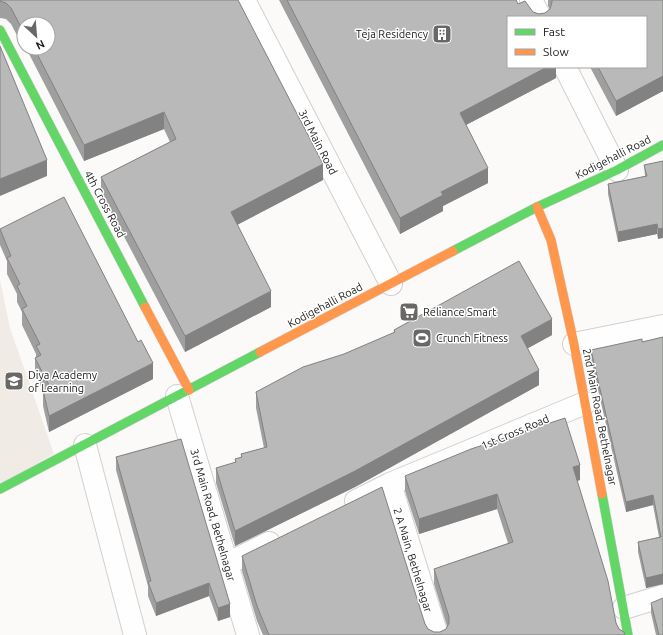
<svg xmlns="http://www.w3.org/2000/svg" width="663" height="635" font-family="Ubuntu,sans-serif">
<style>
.built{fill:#f1ebe6}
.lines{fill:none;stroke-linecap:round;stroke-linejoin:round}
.street-casing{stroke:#d1d0ce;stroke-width:24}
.fast-casing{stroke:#d1d0ce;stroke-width:10}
.slow-casing{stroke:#d1d0ce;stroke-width:10}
.street{stroke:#fefefe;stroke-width:22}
.fast{stroke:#63d668;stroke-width:9}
.slow{stroke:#ff974d;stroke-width:9}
.wall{fill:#9e9f9e}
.shaded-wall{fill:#818281}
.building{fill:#b8b9b8;stroke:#818281}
.labels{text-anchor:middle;stroke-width:3;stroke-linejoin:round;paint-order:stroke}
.poi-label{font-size:11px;fill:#1b1a19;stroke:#fff;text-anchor:start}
.street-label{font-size:11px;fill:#1b1a19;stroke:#fff}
</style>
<rect width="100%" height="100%" fill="#fbfaf8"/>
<path class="built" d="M0 280 10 328 54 454 0 484Z"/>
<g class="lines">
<g class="street-casing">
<path id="street" d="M244 0 391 284
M531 0 540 17
M565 67 617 170
M574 344 663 326
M177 396 248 635
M85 445 135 635
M390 484 437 635
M356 501 390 484 585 403
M227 564 269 543
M624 608 663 596"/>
</g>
<g class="fast-casing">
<path id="fast" d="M0 30 145 307
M453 251 537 207 617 170 663 145
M0 489 260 352
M602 494 628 635"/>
</g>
<g class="slow-casing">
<path id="slow" d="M537 207 551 240 574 344 602 494
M145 307 189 390
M260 352 453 251"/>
</g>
<use href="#street" class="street"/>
<use href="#fast" class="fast"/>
<use href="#slow" class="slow"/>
</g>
<path class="wall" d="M0 0H238L323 180 237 225 271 307 185 352 101 193V177L170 142 164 129 84 161 26 48H48L24 24V45L23 43H21L11 24 6 19 0 18Z
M279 0H516L518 4 533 12 539 14 545 13 550 9 548 6V0H663V92V91L616 116 590 67H646L508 17 556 67V78L466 125 488 183 443 206V211L400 234Z
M663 161 658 239 657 234 618 242 608 194V184L645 176 644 165Z
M0 229 153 379 49 432 43 406V390L35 374V358L36 357V354L22 325V312L17 302V294L7 274V261L0 245Z
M394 330 552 335 528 348 539 385 355 487 235 546 216 483V468L235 463V459L241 457V454L264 448 256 408V392L394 333Z
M663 337V584L646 588 638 552V542L659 537 653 505 626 512 591 359V350L642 342Z
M181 439 230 617 218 621 209 596 156 616 148 596V586L116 470V457Z
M405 476 580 480 577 481 616 623 619 629 625 635H263L257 621 242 571V556L425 624 428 629 434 632H440L446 629 447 626 434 584V569L508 543 497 509 419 534 405 491Z
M651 603 663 635H656L651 613Z"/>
<path class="shaded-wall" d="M23 26V43H21V27Z
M547 67H556V78L460 128V113Z
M663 76V91L616 116V101Z
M164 112V129L84 161V145Z
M47 160V176L0 196V179Z
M323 164V180L231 228V212Z
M488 168V183L443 206V211L400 234V218L441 192Z
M657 224V234L618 242V232Z
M663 228V238L658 239V229Z
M271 291V307L185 352V336Z
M552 319V335L521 352V336Z
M153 363V379L49 432V416Z
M539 370V385L355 487 235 546V531Z
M580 465V480L573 482V467Z
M497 494V509L419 534V519Z
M653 495V505L626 512V502Z
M663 574V584L646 588V578Z
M209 583V596L156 616V603Z
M230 604V617L218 621V608Z"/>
<path class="building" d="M0 0H238L323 164 231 212 271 291 185 336 101 177 176 139 164 112 84 145 34 48H48V24H24V29L23 26 21 27 11 8 6 3 0 1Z
M287 0H516L518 4 525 1 533 12 539 14 545 13 550 9 552 2V0H663V77V76L616 101 598 67H646V17H508V67H547L460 113 488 168 441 192 443 195 400 218Z
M0 46 47 160 0 179Z
M663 161V228L658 229 657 224 618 232 608 184 647 176 644 165Z
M64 197 138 342 141 340 153 363 49 416 43 390 50 387 35 358 41 355 36 346 40 344 22 309 27 306 17 286 20 284 7 258 11 256 0 229Z
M519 261 552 319 521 336 539 370 355 471 235 531 216 468 236 462 235 459 242 457 241 454 267 447 256 392 303 367 344 354 395 332 394 330Z
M663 337V574L646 578 638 542 661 537 653 495 626 502 591 350 642 339V342Z
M565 418 580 465 573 467 608 581 616 623 619 629 624 632 625 635H269L257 606 242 556 382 487 425 624 428 629 434 632H440L446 629 449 623V617L434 569 513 542 497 494 419 519 405 476 471 449Z
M181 439 230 604 218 608 209 583 156 603 148 582 151 581 116 457Z
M663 598V635H659L651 603Z"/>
<defs>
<g id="building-square" transform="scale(1)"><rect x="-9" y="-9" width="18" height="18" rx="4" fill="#696867" stroke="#fff"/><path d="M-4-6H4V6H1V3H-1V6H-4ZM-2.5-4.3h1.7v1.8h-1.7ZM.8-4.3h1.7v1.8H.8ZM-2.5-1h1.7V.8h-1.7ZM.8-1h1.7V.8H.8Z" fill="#fff"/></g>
<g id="supermarket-square" transform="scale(1)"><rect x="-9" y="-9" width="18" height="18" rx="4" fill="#696867" stroke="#fff"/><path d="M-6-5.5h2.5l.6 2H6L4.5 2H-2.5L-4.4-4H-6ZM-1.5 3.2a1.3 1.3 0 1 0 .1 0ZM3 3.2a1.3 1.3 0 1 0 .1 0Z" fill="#fff"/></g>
<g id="stadium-square" transform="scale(1)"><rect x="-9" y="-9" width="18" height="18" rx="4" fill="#696867" stroke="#fff"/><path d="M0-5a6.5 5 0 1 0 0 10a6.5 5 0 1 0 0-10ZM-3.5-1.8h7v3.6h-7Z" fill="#fff"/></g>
<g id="school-square" transform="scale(1)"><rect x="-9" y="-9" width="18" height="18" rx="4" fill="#696867" stroke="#fff"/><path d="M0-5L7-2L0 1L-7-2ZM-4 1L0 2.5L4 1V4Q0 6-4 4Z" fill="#fff"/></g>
</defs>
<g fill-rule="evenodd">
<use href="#building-square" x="442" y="34"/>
<use href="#supermarket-square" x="409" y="312"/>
<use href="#stadium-square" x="422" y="338"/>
<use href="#school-square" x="14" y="381"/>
</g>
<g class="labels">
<g class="poi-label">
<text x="428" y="38" text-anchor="end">Teja Residency</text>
<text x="423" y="316">Reliance Smart</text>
<text x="436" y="342">Crunch Fitness</text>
<text x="28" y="379">Diya Academy<tspan x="28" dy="13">of Learning</tspan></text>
</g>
<g class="street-label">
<text transform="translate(318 142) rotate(63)" y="4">3rd Main Road</text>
<text transform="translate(613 157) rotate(-27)" y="4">Kodigehalli Road</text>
<text transform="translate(105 204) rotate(62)" y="4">4th Cross Road</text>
<text transform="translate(325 305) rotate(-28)" y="4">Kodigehalli Road</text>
<text transform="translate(600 417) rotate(79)" y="4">2nd Main Road, Bethelnagar</text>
<text transform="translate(515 432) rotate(-23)" y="4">1st Cross Road</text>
<text transform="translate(213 515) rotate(74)" y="4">3rd Main Road, Bethelnagar</text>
<text transform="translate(413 560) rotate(73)" y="4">2 A Main, Bethelnagar</text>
</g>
</g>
<rect x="507" y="16" width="140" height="52" fill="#ffffff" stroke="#a4a3a3"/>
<rect x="515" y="29" width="20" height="6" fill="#63d668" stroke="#a4a3a3"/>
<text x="543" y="36" font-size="12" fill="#1b1a19">Fast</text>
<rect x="515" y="49" width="20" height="6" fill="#ff974d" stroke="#a4a3a3"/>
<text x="543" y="56" font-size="12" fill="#1b1a19">Slow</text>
<g transform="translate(36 36) rotate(154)"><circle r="19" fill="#ffffff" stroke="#a4a3a3"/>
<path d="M0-3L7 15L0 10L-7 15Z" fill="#696867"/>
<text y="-6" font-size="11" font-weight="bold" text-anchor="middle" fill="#1b1a19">N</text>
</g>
</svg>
